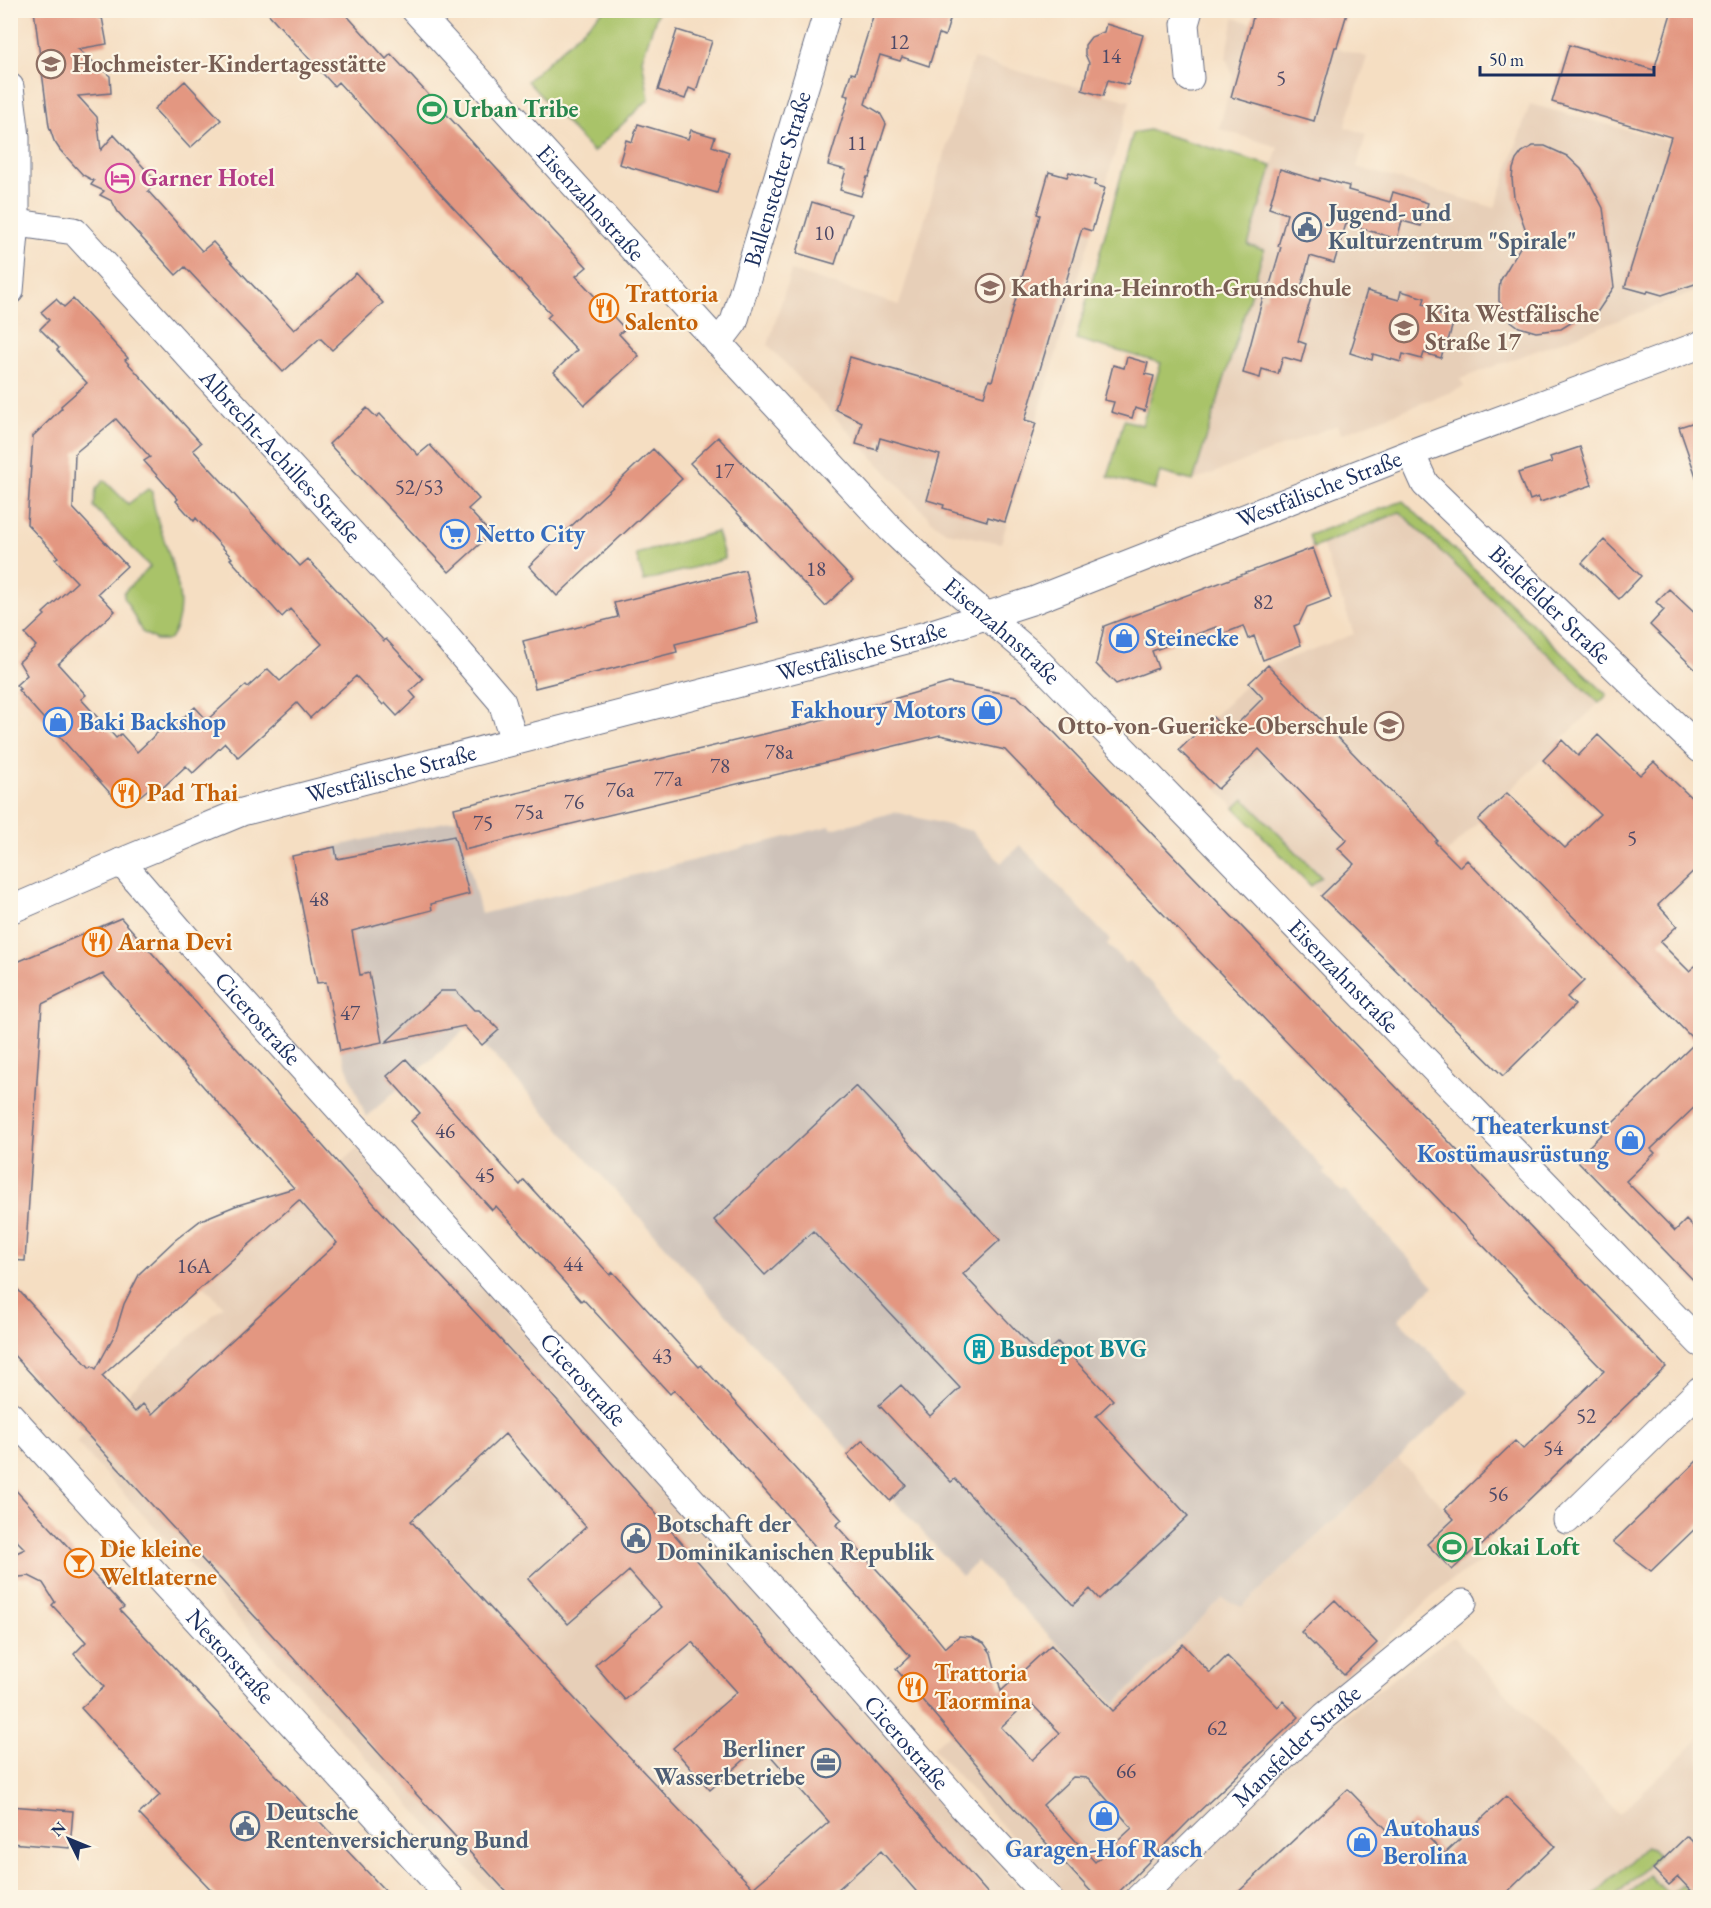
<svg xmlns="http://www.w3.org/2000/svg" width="1711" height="1908" font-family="'EB Garamond',serif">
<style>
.built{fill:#e7cfb8}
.industrial{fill:#cec2b9}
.green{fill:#a9c369;stroke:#627964;stroke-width:1.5}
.building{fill:#e39781;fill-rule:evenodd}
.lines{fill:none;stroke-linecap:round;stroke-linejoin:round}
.minor-casing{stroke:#676c81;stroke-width:29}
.minor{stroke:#fff;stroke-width:27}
.labels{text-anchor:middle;stroke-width:4.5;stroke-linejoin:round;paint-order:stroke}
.number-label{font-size:21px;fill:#4d4967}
.education-label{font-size:24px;font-weight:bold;fill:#785e54;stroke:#fcf5e5;text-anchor:start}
.leisure-label{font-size:24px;font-weight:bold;fill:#27864d;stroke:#fcf5e5;text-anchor:start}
.hotel-label{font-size:24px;font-weight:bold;fill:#b23c85;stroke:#fcf5e5;text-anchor:start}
.street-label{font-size:24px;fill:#1b2f5e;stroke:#fcf5e5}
.service-label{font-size:24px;font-weight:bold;fill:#4e5e75;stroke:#fcf5e5;text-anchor:start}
.food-label{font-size:24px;font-weight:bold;fill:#c56008;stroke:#fcf5e5;text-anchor:start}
.shop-label{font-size:24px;font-weight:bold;fill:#366cbe;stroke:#fcf5e5;text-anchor:start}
.culture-label{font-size:24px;font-weight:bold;fill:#0d838f;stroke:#fcf5e5;text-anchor:start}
</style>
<rect width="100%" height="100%" fill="#fcf5e5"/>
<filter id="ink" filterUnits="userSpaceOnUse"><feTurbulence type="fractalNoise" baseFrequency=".0167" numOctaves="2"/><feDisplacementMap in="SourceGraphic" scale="12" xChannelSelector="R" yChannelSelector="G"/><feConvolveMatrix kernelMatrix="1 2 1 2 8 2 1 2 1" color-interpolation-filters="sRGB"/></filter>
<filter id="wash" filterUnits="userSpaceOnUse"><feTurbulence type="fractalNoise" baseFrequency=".008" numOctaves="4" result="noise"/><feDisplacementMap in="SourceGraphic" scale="24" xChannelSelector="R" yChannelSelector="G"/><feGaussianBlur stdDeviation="1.35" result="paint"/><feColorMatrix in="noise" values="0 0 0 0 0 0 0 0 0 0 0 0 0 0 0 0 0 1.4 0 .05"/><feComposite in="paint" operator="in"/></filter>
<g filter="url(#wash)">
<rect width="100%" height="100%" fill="#f5dec2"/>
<path class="built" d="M1234 18 1367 57 1345 127 1366 134 1357 167 1495 208 1530 104 1669 141 1700 37V290L1460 379 1464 387 1341 434 1337 425 1193 481 1264 251 1248 245 1278 147 1219 129 1233 76 1226 58Z
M973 59 1130 101 1001 543 947 532 933 522 768 345 791 271 899 305Z
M1400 511 1599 703 1361 937 1179 750 1265 667 1354 634 1322 544Z
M357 1148 818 1660 1026 1897H494L76 1442 223 1306 204 1286Z
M1398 1459 1490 1556 1444 1585 1339 1686 1125 1897H1066L933 1748 1053 1641 1116 1704 1227 1593 1242 1607Z
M1454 1637 1619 1814 1700 1738V1897L1157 1898 1308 1745 1418 1659Z"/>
<path class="industrial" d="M895 812 972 831 1001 863 1020 845 1110 940 1107 944 1126 963 1130 961 1218 1054 1215 1058 1233 1077 1237 1075 1326 1171 1323 1173 1342 1192 1345 1190 1434 1286 1398 1319 1469 1392 1242 1607 1222 1598 1115 1704 977 1561 962 1576 468 1027 366 1117 339 1047 326 982 317 983 292 856 458 819 481 914 830 826 832 829Z"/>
<path class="green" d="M603 11H658L642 59 649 99 593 152 527 81Z
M1149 130 1272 166 1248 245 1264 250 1193 481 1160 472 1155 490 1108 477 1124 420 1142 425 1161 363 1076 339 1133 133Z
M104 480 128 504 148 489 152 492C155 538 200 598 169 640H156L142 632 124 597V592L150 567 94 507 96 489Z
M1403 501 1607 695 1599 703 1400 512 1313 548 1309 535Z
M717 532 725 559 644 581 636 554Z
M1244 799 1321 877 1311 886 1235 808Z
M1645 1847 1652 1849 1658 1855 1615 1897H1592Z
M1649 1875 1670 1896 1682 1885 1693 1897H1626Z"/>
<g id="blocks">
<path class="building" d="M34 10H99L100 18 102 17 107 44 78 49 110 76 111 93 78 96 97 117 101 150 114 135 157 182 148 191 202 251 213 242 294 330 356 273 383 303 332 350 320 338 283 372 185 267 176 275 118 212 112 201 100 195 104 191 91 185 94 181 83 175 60 150 54 141 49 126Z
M265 10H342L386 59 391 54 587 267 576 276 625 329 619 334 639 356 585 405 554 372 577 350 547 318 551 314 338 82 334 86Z
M875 10H953L945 36 939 34 929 66 902 57 900 61 880 55 865 104 880 113 886 124 869 177H867L861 196 840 190 846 170 828 165 849 96 844 95 851 73 855 74Z
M1255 10H1348L1337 47H1335L1314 121 1231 97Z
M1672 10H1701V282L1662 295 1648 291 1647 293 1625 287 1671 137 1552 102 1569 45 1654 70Z
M1106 24 1143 35 1128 85 1108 80 1103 96 1082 90 1089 63 1085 54V45L1091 37 1104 32Z
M677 30 712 41 696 91 689 88 685 99 658 90Z
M185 81 221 120 190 148 154 109Z
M638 124 688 139 691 130 715 137 712 146 729 152 717 193 619 164 626 140 632 142Z
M1533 146H1545L1567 156 1581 169 1590 183 1603 208 1614 287 1596 314 1590 311 1561 329 1536 332 1519 327 1511 321 1505 313 1499 301V291L1500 281 1522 244 1524 236 1525 228 1514 197 1512 179 1513 169 1516 160 1522 152Z
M1280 169 1319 181 1320 178 1349 186 1348 190 1390 202 1393 192 1428 203 1421 226 1402 221 1397 239 1346 224 1334 263 1310 256 1299 295 1311 298 1298 341 1306 344 1301 362 1283 357 1278 374 1262 369 1260 378 1243 373 1263 297 1266 298 1281 247 1278 246 1287 214 1269 208Z
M1049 172 1067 177 1069 172 1096 180 1094 185 1105 188 1092 231 1082 228 1025 420 1036 423 1005 522 988 517 987 521 943 508 944 505 927 500 940 455 880 438 877 450 856 444 862 422 835 409 850 357 984 396 989 380 992 381 1040 215 1037 214Z
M812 202 851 214 835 264 797 253Z
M1367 291 1399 300 1401 291 1425 298 1423 304 1441 309 1439 315 1454 320 1448 341 1446 340 1441 358 1424 353 1422 359 1403 354 1401 362 1373 354 1372 360 1350 353 1355 337 1353 336Z
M56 299 64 307 73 299 128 358 125 360 201 443 193 450 300 566 308 559 384 641 386 639 423 679 410 691 416 698 397 716 385 703 383 705 356 676 310 718 297 703 238 757 225 743 193 773 186 766 157 793 152 786 140 796 137 792 126 802 122 798 118 802 18 690 20 689 16 685 27 675 19 662 36 646 25 634 45 615 43 613 77 582 55 559 58 557 27 524 33 436 62 408 61 406 87 383 57 350 59 348 40 329 49 320 41 312ZM116 419 150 457 144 461 178 499 176 501 194 521 196 518 232 558 230 559 282 617 290 609 322 644 280 681 268 669 248 687 246 685 207 720 195 707 177 723 173 718 137 752 121 734 116 738 99 719 81 699 86 695 58 664 115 611 98 593 127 566 73 508 75 453Z
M1127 357 1148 363 1145 374 1154 376 1145 411 1135 408 1132 418 1111 412 1114 402 1104 400 1113 365 1124 368Z
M367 408 376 417 380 414 418 455 430 445 479 499 468 509 491 534 449 572 329 444Z
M1701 420V482H1698L1679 427Z
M718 437 853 580 825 606 690 463Z
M1580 447 1592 485 1540 502 1538 497 1530 500 1528 494H1526L1518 473 1552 462 1550 457Z
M653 449 682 479 557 596 529 566Z
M1604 540 1641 576 1619 599 1582 563Z
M1313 548 1331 598 1307 607 1299 624 1294 626 1301 645 1263 660 1254 636 1248 639 1243 626 1220 635 1216 627 1152 651 1158 668 1116 684 1096 664 1104 626Z
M745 570 758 623 675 644 677 652 535 688 523 641 618 617 614 603Z
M1669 589 1701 619V675L1650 625 1664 610 1656 602Z
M1268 665 1376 777 1422 822 1437 840 1435 842 1460 867 1467 860 1584 981 1567 997 1575 1005 1503 1076 1321 896 1354 864 1338 848 1347 840 1259 749 1218 789 1179 750 1213 717 1228 733 1263 698 1249 683Z
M949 683 1017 696 1056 734 1666 1367 1481 1546 1479 1545 1452 1570 1427 1544 1454 1519 1445 1509 1515 1441 1523 1449 1604 1371 1005 750 940 735 464 850 454 808 806 724Z
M1598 735 1640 775 1654 762 1701 807V864L1658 905 1677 926 1660 942 1689 971 1701 961V1101L1651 1149 1655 1153 1626 1181 1675 1231 1686 1220 1701 1235V1288L1576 1159 1696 1042 1478 820 1507 793 1565 848 1600 814 1543 760 1562 740 1578 756Z
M454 836 469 894 431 904 432 910 352 931 360 975 369 973 382 1042 340 1051 326 982 317 983 292 856 335 847 337 859Z
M121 918 377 1207 551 1394 888 1778 949 1850 992 1898H922L881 1851 828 1898H512L393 1769 295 1660 10 1351V1281L90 1368 92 1366 96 1369 115 1334 124 1304 140 1273 174 1241 201 1220 235 1206 294 1188 103 974 42 1004 25 1261 10 1260V965ZM299 1200 337 1243 152 1414 143 1404 135 1412 102 1376ZM505 1434 586 1527 528 1579 568 1624 629 1571 661 1607 595 1665 625 1700 692 1642 737 1692 673 1748 710 1790 761 1745 829 1822 753 1888 525 1646 411 1521Z
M441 991H456L474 1010H479L499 1030 482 1045 464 1026 386 1042Z
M406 1059 520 1185 524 1180 610 1275 613 1272 699 1367 701 1365 842 1520 836 1525 920 1617 945 1648 959 1636 971 1637 984 1643 991 1653 1001 1691 1051 1645 1113 1711 1183 1644 1210 1673 1227 1656 1278 1707 1283 1701 1299 1717 1190 1820 1113 1898H1097L1010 1804 896 1669 910 1656 813 1546 814 1545 674 1390 670 1394 583 1299 581 1301 496 1206 492 1210 411 1121 420 1113 387 1076ZM1029 1701 1060 1733 1032 1760 1001 1727ZM1073 1777 1088 1778 1132 1828 1095 1862 1043 1805Z
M856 1086 1000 1240 963 1274 1041 1357 1058 1342 1113 1400 1096 1416 1188 1516 1099 1599 1090 1589 1073 1605 955 1479 951 1482 879 1405 901 1385 930 1416 960 1388 813 1231 765 1275 714 1220Z
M863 1440 906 1485 890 1501 847 1455Z
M1701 1457V1523L1651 1571 1613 1542Z
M10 1484 124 1607 120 1610 392 1898H219L139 1814 160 1795 81 1708 104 1687 74 1654 86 1642 52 1605 55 1602 43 1583 29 1576 10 1578V1556L25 1549 10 1534Z
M1335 1600 1377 1643 1344 1675 1301 1632Z
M1348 1789 1395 1838 1413 1821 1444 1854 1506 1796 1555 1846 1501 1898H1232Z
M10 1806 73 1811 70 1848 10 1843Z
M1687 1836 1701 1850V1898H1698L1678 1877 1669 1885 1653 1869Z"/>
</g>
</g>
<g filter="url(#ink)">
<use href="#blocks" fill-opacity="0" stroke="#676c81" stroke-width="1.5"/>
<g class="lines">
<g class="minor-casing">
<g id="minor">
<path id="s1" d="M415 10 734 360 891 529 939 575 1030 653 1700 1343"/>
<path d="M1189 10 1185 24 1190 78"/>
<path d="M10 87 16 137V222L10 291"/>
<path id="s2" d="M10 222 74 231 443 633 502 702 514 741"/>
<path id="s3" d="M718 343 734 322 828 10"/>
<path id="s4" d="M1411 453 1425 484 1700 749"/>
<path id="s5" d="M121 862 206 961 791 1610 962 1806 1048 1898"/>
<path id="s6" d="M10 910 121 862 242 812 926 635 1035 600 1411 453 1700 345"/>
<path id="s7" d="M10 1415 451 1898"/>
<path d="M1567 1520 1700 1390"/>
<path id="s8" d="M1139 1898 1325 1716 1463 1603"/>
</g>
</g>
<use href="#minor" class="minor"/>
</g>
</g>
<defs>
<g id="school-ring" transform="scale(1.5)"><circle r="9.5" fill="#fcf5e5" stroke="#8d6e63" stroke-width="1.5"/><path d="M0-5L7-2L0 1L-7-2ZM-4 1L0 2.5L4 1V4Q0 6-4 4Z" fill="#8d6e63"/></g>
<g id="stadium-ring" transform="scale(1.5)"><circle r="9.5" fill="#fcf5e5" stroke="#2e9e5b" stroke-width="1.5"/><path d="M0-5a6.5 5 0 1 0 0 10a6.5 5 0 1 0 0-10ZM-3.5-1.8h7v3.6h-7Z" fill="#2e9e5b"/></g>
<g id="hotel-ring" transform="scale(1.5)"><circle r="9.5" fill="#fcf5e5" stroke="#d1479c" stroke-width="1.5"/><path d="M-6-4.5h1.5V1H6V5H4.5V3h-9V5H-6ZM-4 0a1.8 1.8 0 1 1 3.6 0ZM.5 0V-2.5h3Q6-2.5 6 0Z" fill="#d1479c"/></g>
<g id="civic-ring" transform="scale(1.5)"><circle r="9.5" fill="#fcf5e5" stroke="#5c6f8a" stroke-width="1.5"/><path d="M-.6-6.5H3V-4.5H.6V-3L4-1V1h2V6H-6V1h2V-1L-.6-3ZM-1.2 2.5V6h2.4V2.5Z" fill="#5c6f8a"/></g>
<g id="restaurant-ring" transform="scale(1.5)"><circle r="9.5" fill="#fcf5e5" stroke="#e8710a" stroke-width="1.5"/><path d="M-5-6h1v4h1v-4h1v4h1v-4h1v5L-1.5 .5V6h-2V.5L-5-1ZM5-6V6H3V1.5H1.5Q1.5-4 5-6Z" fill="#e8710a"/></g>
<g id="supermarket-ring" transform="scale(1.5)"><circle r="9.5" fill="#fcf5e5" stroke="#3f7fe0" stroke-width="1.5"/><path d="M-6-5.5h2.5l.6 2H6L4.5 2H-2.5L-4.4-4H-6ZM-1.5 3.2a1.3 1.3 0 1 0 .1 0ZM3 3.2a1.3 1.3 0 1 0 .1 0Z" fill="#3f7fe0"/></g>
<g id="shop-ring" transform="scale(1.5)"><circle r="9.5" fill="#fcf5e5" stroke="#3f7fe0" stroke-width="1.5"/><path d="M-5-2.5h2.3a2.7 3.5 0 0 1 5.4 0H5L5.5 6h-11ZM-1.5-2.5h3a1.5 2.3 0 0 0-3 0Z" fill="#3f7fe0"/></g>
<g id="building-ring" transform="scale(1.5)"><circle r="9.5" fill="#fcf5e5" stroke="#0f9aa8" stroke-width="1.5"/><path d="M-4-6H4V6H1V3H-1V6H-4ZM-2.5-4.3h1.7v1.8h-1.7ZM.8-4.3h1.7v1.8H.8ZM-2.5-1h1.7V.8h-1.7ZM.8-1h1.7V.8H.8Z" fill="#0f9aa8"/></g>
<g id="bar-ring" transform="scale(1.5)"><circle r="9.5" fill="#fcf5e5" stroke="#e8710a" stroke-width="1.5"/><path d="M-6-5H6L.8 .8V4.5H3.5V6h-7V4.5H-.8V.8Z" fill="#e8710a"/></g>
<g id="office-ring" transform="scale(1.5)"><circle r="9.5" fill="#fcf5e5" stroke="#5c6f8a" stroke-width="1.5"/><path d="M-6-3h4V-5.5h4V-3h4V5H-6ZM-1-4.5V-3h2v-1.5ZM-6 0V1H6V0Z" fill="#5c6f8a"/></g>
</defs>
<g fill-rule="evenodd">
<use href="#school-ring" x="51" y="64"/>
<use href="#stadium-ring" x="432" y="109"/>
<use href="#hotel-ring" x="120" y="178"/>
<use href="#civic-ring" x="1307" y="227"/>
<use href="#school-ring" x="990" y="288"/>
<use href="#restaurant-ring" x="604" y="308"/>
<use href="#school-ring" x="1404" y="328"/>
<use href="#supermarket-ring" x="455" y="534"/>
<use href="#shop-ring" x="1124" y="638"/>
<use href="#shop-ring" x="987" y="710"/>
<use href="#shop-ring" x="58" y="722"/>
<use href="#school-ring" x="1389" y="726"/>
<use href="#restaurant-ring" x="126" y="793"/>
<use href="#restaurant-ring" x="97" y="942"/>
<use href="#shop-ring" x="1630" y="1140"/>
<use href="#building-ring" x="979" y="1349"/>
<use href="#civic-ring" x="636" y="1538"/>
<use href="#stadium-ring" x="1452" y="1547"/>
<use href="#bar-ring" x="79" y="1563"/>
<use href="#restaurant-ring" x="913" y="1687"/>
<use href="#office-ring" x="826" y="1763"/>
<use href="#shop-ring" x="1104" y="1816"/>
<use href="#civic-ring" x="245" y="1826"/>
<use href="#shop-ring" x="1362" y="1842"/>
</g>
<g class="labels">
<g class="number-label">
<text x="899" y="49">12</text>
<text x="1111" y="63">14</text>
<text x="1281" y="85">5</text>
<text x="857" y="150">11</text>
<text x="824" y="240">10</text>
<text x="724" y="478">17</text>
<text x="419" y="494">52/53</text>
<text x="816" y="576">18</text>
<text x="1263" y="609">82</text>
<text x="779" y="759">78a</text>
<text x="720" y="773">78</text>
<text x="668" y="786">77a</text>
<text x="620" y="797">76a</text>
<text x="574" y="809">76</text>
<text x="529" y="819">75a</text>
<text x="483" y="830">75</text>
<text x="1632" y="845">5</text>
<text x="319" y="906">48</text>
<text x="350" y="1020">47</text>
<text x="445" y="1138">46</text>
<text x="485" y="1182">45</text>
<text x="573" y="1271">44</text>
<text x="194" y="1273">16A</text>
<text x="662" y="1363">43</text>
<text x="1586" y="1423">52</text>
<text x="1553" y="1455">54</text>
<text x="1498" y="1501">56</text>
<text x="1217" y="1735">62</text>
<text x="1126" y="1778">66</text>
</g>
<g class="education-label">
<text x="72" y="72">Hochmeister-Kindertagesstätte</text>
<text x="1011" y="296">Katharina-Heinroth-Grundschule</text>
<text x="1425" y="322">Kita Westfälische<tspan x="1425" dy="28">Straße 17</tspan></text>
<text x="1368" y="734" text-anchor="end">Otto-von-Guericke-Oberschule</text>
</g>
<g class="leisure-label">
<text x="453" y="117">Urban Tribe</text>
<text x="1473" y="1555">Lokai Loft</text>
</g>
<g class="hotel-label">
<text x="141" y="186">Garner Hotel</text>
</g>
<g class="street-label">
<text dy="8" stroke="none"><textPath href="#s3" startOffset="176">Ballenstedter Straße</textPath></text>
<text dy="8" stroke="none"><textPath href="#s1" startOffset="261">Eisenzahnstraße</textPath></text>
<text dy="8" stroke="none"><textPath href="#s2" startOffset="370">Albrecht-Achilles-Straße</textPath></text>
<text dy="8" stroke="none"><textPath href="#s6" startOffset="1378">Westfälische Straße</textPath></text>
<text dy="8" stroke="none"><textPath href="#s4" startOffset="208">Bielefelder Straße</textPath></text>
<text dy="8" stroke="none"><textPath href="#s1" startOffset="855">Eisenzahnstraße</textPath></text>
<text dy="8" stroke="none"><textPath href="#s6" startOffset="892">Westfälische Straße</textPath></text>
<text dy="8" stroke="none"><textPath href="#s6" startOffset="406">Westfälische Straße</textPath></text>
<text dy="8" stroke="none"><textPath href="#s1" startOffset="1341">Eisenzahnstraße</textPath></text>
<text dy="8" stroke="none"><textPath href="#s5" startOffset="208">Cicerostraße</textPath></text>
<text dy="8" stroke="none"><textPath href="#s5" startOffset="694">Cicerostraße</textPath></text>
<text dy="8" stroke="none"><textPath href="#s7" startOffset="327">Nestorstraße</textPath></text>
<text dy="8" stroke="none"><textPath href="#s5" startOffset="1180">Cicerostraße</textPath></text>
<text dy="8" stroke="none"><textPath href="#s8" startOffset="219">Mansfelder Straße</textPath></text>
</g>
<g class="service-label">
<text x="1328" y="221">Jugend- und<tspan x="1328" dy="28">Kulturzentrum "Spirale"</tspan></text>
<text x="657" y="1532">Botschaft der<tspan x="657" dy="28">Dominikanischen Republik</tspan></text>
<text x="805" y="1757" text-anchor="end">Berliner<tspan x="805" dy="28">Wasserbetriebe</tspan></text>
<text x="266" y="1820">Deutsche<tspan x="266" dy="28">Rentenversicherung Bund</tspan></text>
</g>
<g class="food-label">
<text x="625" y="302">Trattoria<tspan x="625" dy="28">Salento</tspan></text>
<text x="147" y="801">Pad Thai</text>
<text x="118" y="950">Aarna Devi</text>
<text x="100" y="1557">Die kleine<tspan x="100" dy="28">Weltlaterne</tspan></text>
<text x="934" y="1681">Trattoria<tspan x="934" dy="28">Taormina</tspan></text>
</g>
<g class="shop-label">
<text x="476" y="542">Netto City</text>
<text x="1145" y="646">Steinecke</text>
<text x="966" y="718" text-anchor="end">Fakhoury Motors</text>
<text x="79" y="730">Baki Backshop</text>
<text x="1609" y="1134" text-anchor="end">Theaterkunst<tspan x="1609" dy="28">Kostümausrüstung</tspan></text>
<text x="1383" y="1836">Autohaus<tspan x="1383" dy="28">Berolina</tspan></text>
<text x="1104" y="1857" text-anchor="middle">Garagen-Hof Rasch</text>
</g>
<g class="culture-label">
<text x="1000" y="1357">Busdepot BVG</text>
</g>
</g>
<rect width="1711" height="1908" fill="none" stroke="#fcf5e5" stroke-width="36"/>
<g transform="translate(69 1839) rotate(313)" stroke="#fcf5e5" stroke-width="4.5" paint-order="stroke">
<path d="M0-4.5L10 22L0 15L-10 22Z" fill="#1b2f5e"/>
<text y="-9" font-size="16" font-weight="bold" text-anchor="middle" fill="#1b2f5e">N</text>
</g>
<path d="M1480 66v9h174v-9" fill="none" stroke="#1b2f5e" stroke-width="3"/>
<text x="1489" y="66" font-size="18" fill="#1b2f5e" stroke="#fcf5e5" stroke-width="4.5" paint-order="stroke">50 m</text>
</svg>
